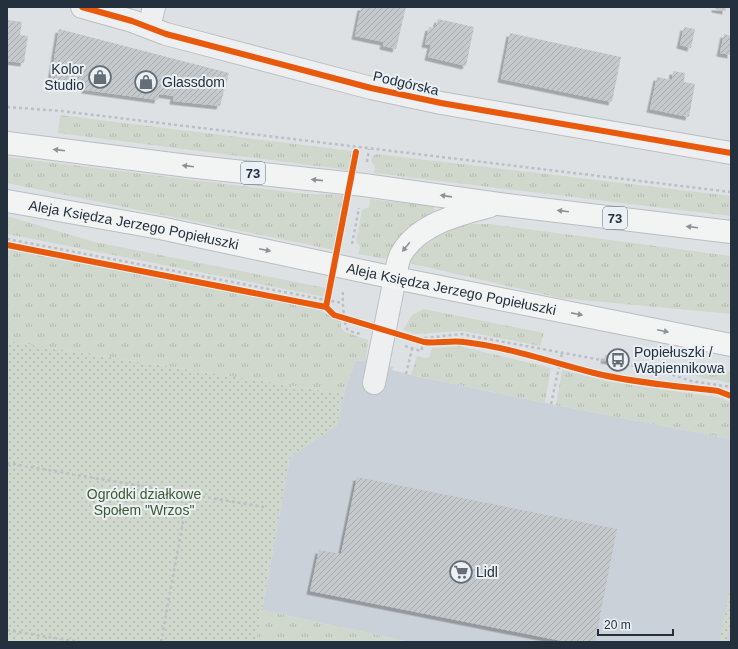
<svg xmlns="http://www.w3.org/2000/svg" width="738" height="649" font-family="Arial,sans-serif">
<style>
.built{fill:#cbd1d8}
.grass{fill:url(#grass-tufts)}
.garden{fill:url(#garden-dots)}
.building{fill:url(#building-hatch);filter:url(#shadow)}
.lines{fill:none;stroke-linecap:round;stroke-linejoin:round}
.minor-casing{stroke:#bcbfc2;stroke-width:24}
.major-casing{stroke:#b9bec2;stroke-width:24}
.path{stroke:#bcc0c4;stroke-width:2.5;stroke-dasharray:3 3;stroke-linecap:butt}
.minor{stroke:#edeff0;stroke-width:22}
.major{stroke:#f2f4f4;stroke-width:22}
.cycleway-casing{stroke:#eaf0f4;stroke-width:8}
.cycleway{stroke:#e8590c;stroke-width:6}
.oneway{fill:#8b9298}
.labels{text-anchor:middle;stroke-width:4;stroke-linejoin:round;paint-order:stroke}
.shield{fill:#eaf0f4;stroke:#5f6a74;stroke-width:1}
.shield-label{font-size:13px;font-weight:bold;fill:#24303d}
.poi-label{font-size:14px;fill:#24303d;stroke:#eaf0f4;text-anchor:start}
.street-label{font-size:14px;fill:#24303d;stroke:#eaf0f4}
.park-label{font-size:14px;fill:#3e5a30;stroke:#eaf0f4}
</style>
<defs>
<pattern id="grass-tufts" width="24" height="20" patternUnits="userSpaceOnUse"><rect width="24" height="20" fill="#d0d8cd"/><path d="M3 7l-1-3M5 7V3M7 7l1-3M15 17l-1-3M17 17v-4M19 17l1-3" fill="none" stroke="#b2bab1"/></pattern>
<pattern id="garden-dots" width="8" height="8" patternUnits="userSpaceOnUse"><rect width="8" height="8" fill="#d0d8cd"/><path d="M2 2h.1M6 6h.1" fill="none" stroke="#b2bab1" stroke-width="1.8" stroke-linecap="round"/></pattern>
<pattern id="building-hatch" width="6" height="6" patternUnits="userSpaceOnUse"><rect width="6" height="6" fill="#c6c9cc"/><path d="M-1 1l2-2M0 6l6-6M5 7l2-2" fill="none" stroke="#aaadb0"/></pattern>
<filter id="shadow"><feDropShadow dx="-3.5" dy="3.5" stdDeviation="0" flood-color="#0004"/></filter>
</defs>
<rect width="100%" height="100%" fill="#dee1e4"/>
<path class="built" d="M366 360 393 367 392 370 411 375 545 403 731 439V642H410L262 610 290 457 337 425 344 394 355 361Z"/>
<path class="grass" d="M60 115 352 151 349 170 58 133Z
M376 154 731 196V216L374 173 375 166 371 161 372 157Z
M7 157 307 194 345 195 334 250 7 183Z
M370 199 431 206 434 207 435 211 392 249 386 259 358 254 360 247 356 241 362 210 369 207Z
M7 216 95 242 326 288 325 297 7 234Z
M473 224H490L731 256V314L560 298 409 263C417 239 451 227 473 224Z
M7 249 317 309 341 320V328L345 332 368 340 366 360 355 361 344 394 7 341Z
M424 309 544 333 540 346 463 331 416 334 403 330 412 315Z
M459 346 551 368 545 403 411 375 417 356 425 358 429 357 432 348Z
M692 364 731 372V384C716 378 706 382 690 373Z
M562 370 611 382 722 398 731 403V439L556 405Z
M262 610 410 642H256Z"/>
<path class="garden" d="M7 341 344 394 337 425 290 457 256 642H7Z
M731 584V621L727 642H719Z"/>
<path class="building" d="M361 7H406L396 49 383 46 384 42 355 36Z
M715 7H726V11L715 9Z
M438 19 474 27 466 66 428 57 431 45 425 44 429 27 435 28Z
M7 20 22 22 20 35 28 36 24 63 7 61Z
M684 27 695 29 691 48 680 45Z
M59 29 229 73 220 106 173 101 174 96 159 94 158 100 85 90 86 84 76 82 75 88 50 84Z
M510 33 621 57 612 102 501 79Z
M724 34 731 36V55L720 53Z
M673 71 685 73 684 82 695 84 689 117 650 109 657 77 672 80Z
M605 355 628 359 627 364 604 360Z
M357 477 617 529 595 642H567L310 591 319 550 341 554Z"/>
<g class="lines">
<g class="minor-casing">
<path id="minor" d="M82 7 132 21 166 34 371 88 441 103 731 153
M149 27 154 7
M374 383 395 278"/>
</g>
<g class="major-casing">
<g id="major">
<path d="M7 143 188 166 364 185 499 204 731 232"/>
<path id="s1" d="M7 201 160 228 395 278 731 345"/>
<path d="M395 278C397 269 397 259 403 251 421 223 460 214 490 206"/>
</g>
</g>
<path class="path" d="M7 107 61 111 731 192
M356 152V148
M367 162 369 149
M7 239 342 303
M352 244 359 208
M343 292C342 298 344 327 348 330 351 332 357 333 361 334
M405 346 421 351 425 338 461 334 661 371 691 381 731 387
M406 374 412 349
M551 404 562 353
M7 463 264 507
M7 472 9 463
M7 630 79 642
M161 642 188 494"/>
<use href="#minor" class="minor"/>
<use href="#major" class="major"/>
<g class="cycleway-casing">
<path id="cycleway" d="M82 7 132 21 166 34 371 88 441 103 731 153
M7 245 326 307 334 315 424 342C437 344 450 340 464 342 508 347 551 362 594 373 635 383 677 386 718 391L731 396
M326 307 356 152"/>
</g>
<use href="#cycleway" class="cycleway"/>
</g>
<defs><path id="oneway-solid" d="M-6-.8H1V-3.2L6.5 0L1 3.2V.8H-6Z"/></defs>
<g class="oneway">
<use href="#oneway-solid" transform="translate(59 150) rotate(-173)"/>
<use href="#oneway-solid" transform="translate(188 166) rotate(-173)"/>
<use href="#oneway-solid" transform="translate(317 180) rotate(-174)"/>
<use href="#oneway-solid" transform="translate(446 196) rotate(-172)"/>
<use href="#oneway-solid" transform="translate(563 211) rotate(-173)"/>
<use href="#oneway-solid" transform="translate(692 227) rotate(-173)"/>
<use href="#oneway-solid" transform="translate(406 247) rotate(129)"/>
<use href="#oneway-solid" transform="translate(265 250) rotate(12)"/>
<use href="#oneway-solid" transform="translate(577 314) rotate(11)"/>
<use href="#oneway-solid" transform="translate(663 331) rotate(12)"/>
</g>
<defs>
<g id="shop-ring" transform="scale(1.15)"><circle r="9.5" fill="#eaf0f4" stroke="#656e77" stroke-width="1.5"/><path d="M-5-2.5h2.3a2.7 3.5 0 0 1 5.4 0H5L5.5 6h-11ZM-1.5-2.5h3a1.5 2.3 0 0 0-3 0Z" fill="#656e77"/></g>
<g id="bus-ring" transform="scale(1.15)"><circle r="9.5" fill="#eaf0f4" stroke="#656e77" stroke-width="1.5"/><path d="M-5-6H5V4H4V6H2V4H-2V6H-4V4H-5ZM-3.5-4V0h7V-4ZM-3.5 1.2v1.5H-2V1.2ZM2 1.2v1.5H3.5V1.2Z" fill="#656e77"/></g>
<g id="supermarket-ring" transform="scale(1.15)"><circle r="9.5" fill="#eaf0f4" stroke="#656e77" stroke-width="1.5"/><path d="M-6-5.5h2.5l.6 2H6L4.5 2H-2.5L-4.4-4H-6ZM-1.5 3.2a1.3 1.3 0 1 0 .1 0ZM3 3.2a1.3 1.3 0 1 0 .1 0Z" fill="#656e77"/></g>
</defs>
<g fill-rule="evenodd">
<use href="#shop-ring" x="100" y="77"/>
<use href="#shop-ring" x="146" y="82"/>
<use href="#bus-ring" x="618" y="360"/>
<use href="#supermarket-ring" x="461" y="572"/>
</g>
<g class="labels">
<g class="shield">
<rect x="241" y="162" width="24" height="22" rx="3"/>
<rect x="603" y="207" width="24" height="22" rx="3"/>
</g>
<g class="shield-label">
<text x="253" y="178">73</text>
<text x="615" y="223">73</text>
</g>
<g class="poi-label">
<text x="84" y="74" text-anchor="end">Kolor<tspan x="84" dy="16">Studio</tspan></text>
<text x="162" y="87">Glassdom</text>
<text x="634" y="357">Popiełuszki /<tspan x="634" dy="16">Wapiennikowa</tspan></text>
<text x="476" y="577">Lidl</text>
</g>
<g class="street-label">
<text transform="translate(406 83) rotate(13)" y="5">Podgórska</text>
<text dy="5" stroke="none"><textPath href="#s1" startOffset="129">Aleja Księdza Jerzego Popiełuszki</textPath></text>
<text dy="5" stroke="none"><textPath href="#s1" startOffset="453">Aleja Księdza Jerzego Popiełuszki</textPath></text>
</g>
<g class="park-label">
<text x="144" y="499">Ogródki działkowe<tspan x="144" dy="16">Społem "Wrzos"</tspan></text>
</g>
</g>
<rect width="738" height="649" fill="none" stroke="#24303d" stroke-width="16"/>
<path d="M598 629v6h75v-6" fill="none" stroke="#24303d" stroke-width="2"/>
<text x="604" y="629" font-size="12" fill="#24303d" stroke="#eaf0f4" stroke-width="3" paint-order="stroke">20 m</text>
</svg>
